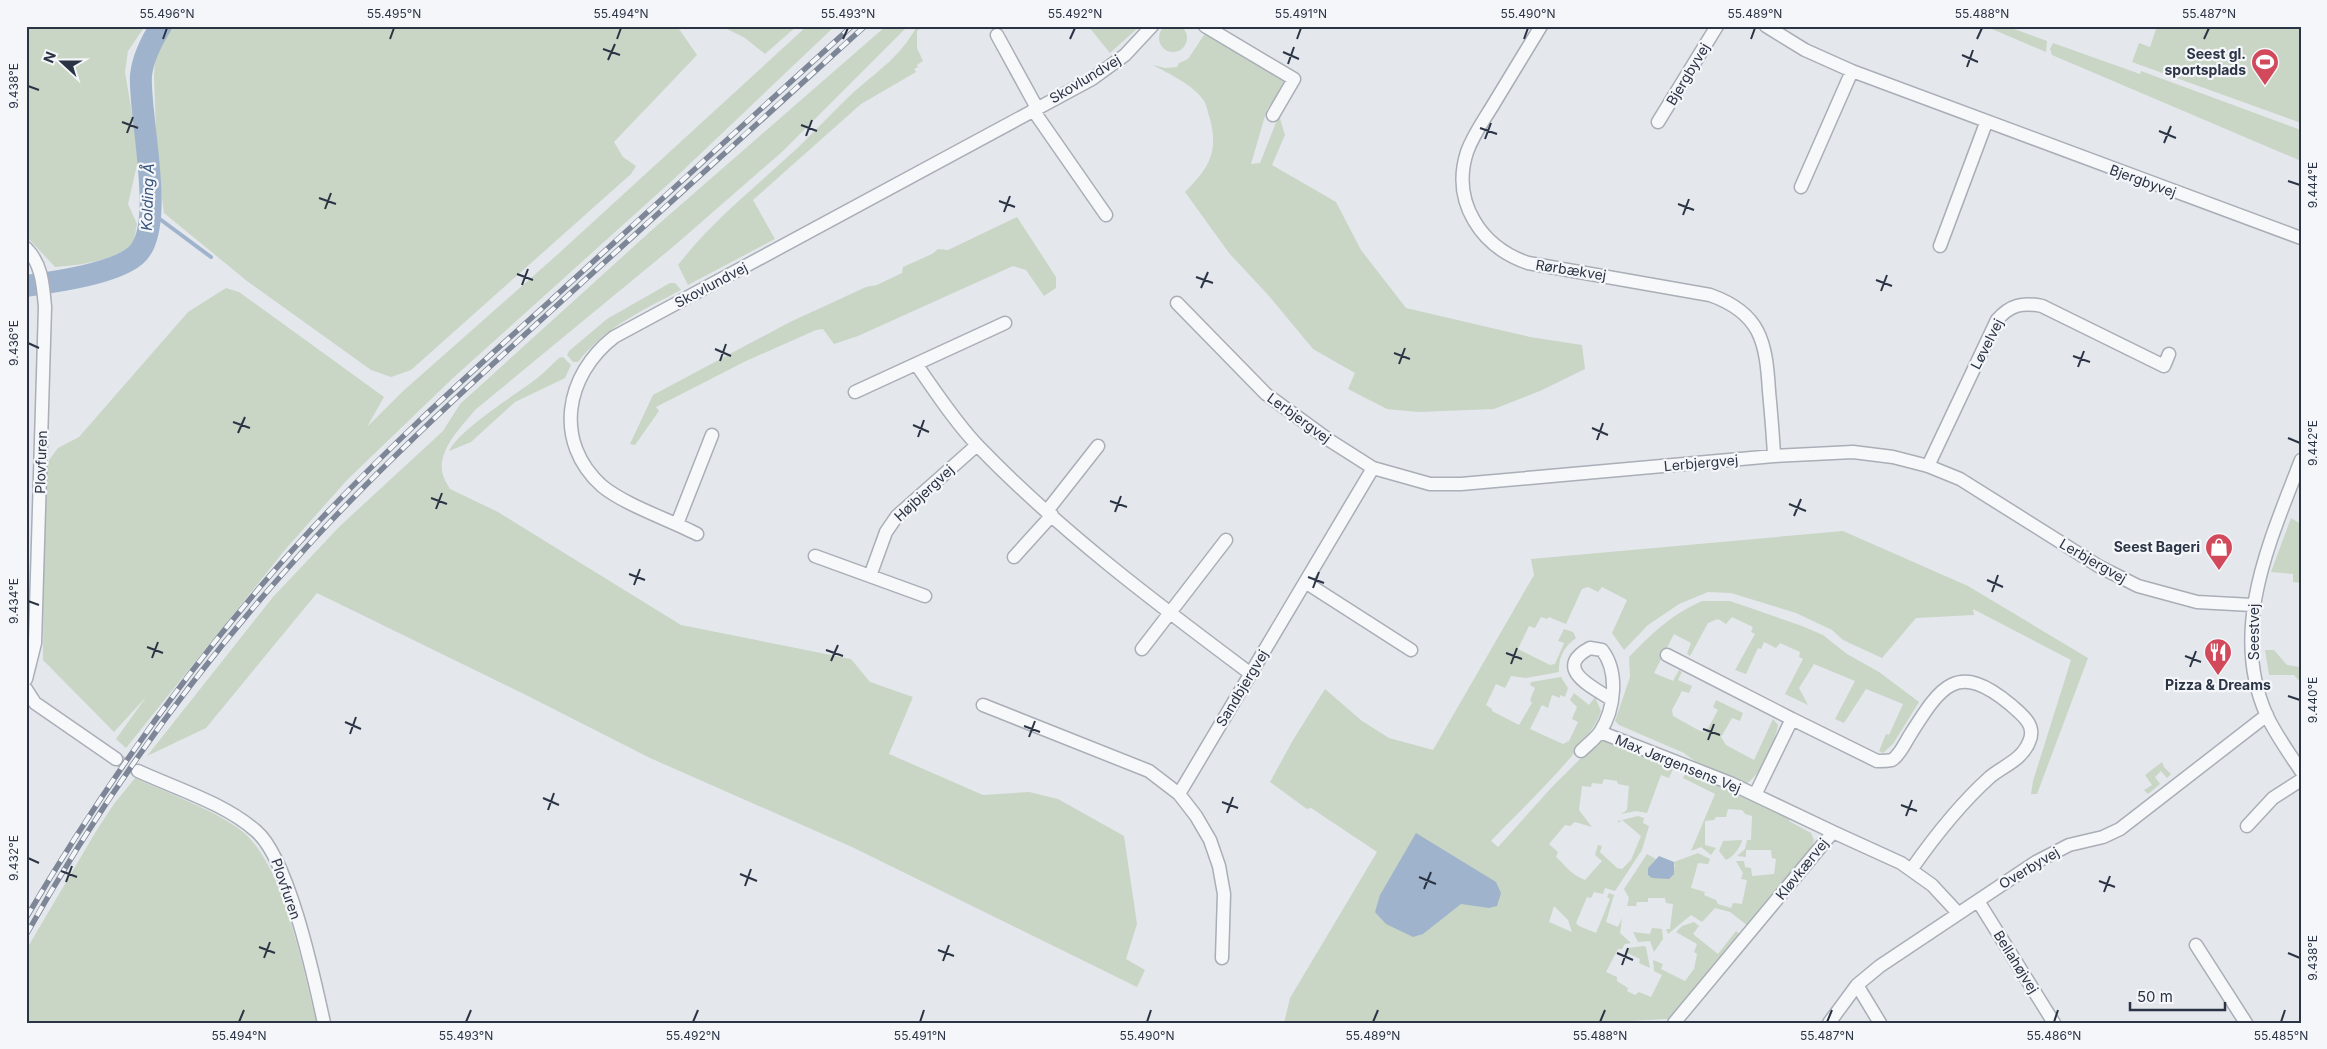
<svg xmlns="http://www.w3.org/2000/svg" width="2327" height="1049" font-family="Inter,sans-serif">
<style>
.green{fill:#c9d6c5;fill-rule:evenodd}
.water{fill:#9fb4cc}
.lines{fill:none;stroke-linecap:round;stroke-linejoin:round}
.stream{stroke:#9fb4cc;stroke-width:4}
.river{stroke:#9fb4cc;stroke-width:22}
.street-tunnel{stroke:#bfc3cb;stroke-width:12;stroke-dasharray:12 6;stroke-linecap:butt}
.street-casing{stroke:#a9aeb7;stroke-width:15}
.street{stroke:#f7f8fa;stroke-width:12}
.rail-casing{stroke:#7d8696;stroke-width:5.5}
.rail{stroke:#f4f6f9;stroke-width:4;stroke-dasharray:11;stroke-linecap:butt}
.ticks{fill:none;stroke:#2b3445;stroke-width:2}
.labels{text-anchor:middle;stroke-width:4.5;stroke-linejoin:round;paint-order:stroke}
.poi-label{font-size:14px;font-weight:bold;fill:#2b3445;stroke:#f4f6f9;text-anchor:end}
.street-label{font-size:14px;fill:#2b3445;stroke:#f4f6f9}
.water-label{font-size:15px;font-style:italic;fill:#34527a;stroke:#f4f6f9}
.neatline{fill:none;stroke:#2b3445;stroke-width:2}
.ticks-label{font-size:12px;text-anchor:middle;fill:#2b3445}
</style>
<rect width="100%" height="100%" fill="#e4e7ec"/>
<path class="green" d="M1159 38a14 14 0 1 1 28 0a14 14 0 1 1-28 0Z
M26 26H145L128 51 125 72 139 156 128 204 137 224 133 246C108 261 83 265 55 267L26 236Z
M171 26H694L679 29 697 55 614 142 623 157 636 166 631 174 411 370 391 377 371 370 247 281 164 213 157 163 154 75 156 48Z
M721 26H797L765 54 745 38Z
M807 26H835L675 178 453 378 347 480 284 551 126 748 116 739 146 697 114 732 43 660 44 494 49 460 58 448 79 437 188 312 226 288 239 292 384 397 367 427 402 392 557 255Z
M886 26H908L783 151 674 246 475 410C462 426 439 448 442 471 443 477 447 484 450 489L498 512 681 625 851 659 870 682 913 697 889 754 983 795 1029 792 1058 799 1124 836 1137 924 1126 959 1145 970 1137 987 852 847 650 758 524 694 317 593 206 728 147 756 273 597 340 526 443 431 460 404 653 229Z
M917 26H924L917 31V48L923 61 917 65 918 67 914 69 916 72 861 104 753 200 775 239 688 285 678 265C711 222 753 189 792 153 814 133 833 111 855 91 879 70 901 56 917 26Z
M1088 26H1140L1110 53Z
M1985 26H2006L2047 41 2046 52Z
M2157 26H2301V123L2132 62 2139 43 2150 47Z
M1206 32 1283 79 1284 86 1267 109 1251 164 1260 163 1279 115 1285 135 1272 165 1336 202 1361 250 1406 308 1530 337 1582 345 1585 369 1540 391 1494 409 1418 412 1387 409 1348 389 1355 373 1313 349 1269 296 1229 253 1185 192C1208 168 1219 154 1210 119 1208 114 1207 105 1204 101 1194 85 1169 74 1153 65L1166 68 1177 67 1179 63 1188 59Z
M2053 43 2140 74 2141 71 2298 129 2301 130V161L2052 55 2050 49Z
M1017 217 1056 277V288L1044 296 1026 270 1013 266 858 336 834 344 823 329 816 330 746 361 656 407 659 411 635 445 630 444 653 395 790 322 866 287 877 285 902 273 903 267 932 254 938 249 948 250Z
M670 283H675L681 290C642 311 606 326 578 362H573L567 355 569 351 607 319Z
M563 357 571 365 565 378 515 402 471 442 449 451C460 429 515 395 536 379 544 373 551 365 559 358Z
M2291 518 2301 524V583L2293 582V574L2271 572Z
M1843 531 1968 586 2088 658 2037 794H2031L2033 781 2071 660 1973 609 1974 615 1916 618 1882 658 1843 640 1832 630 1796 613 1731 593 1708 592 1679 604 1648 625 1624 650 1612 633 1627 600 1602 587 1598 592 1588 587 1582 589 1566 624 1549 617 1547 619 1541 617 1535 628 1529 626 1518 649 1550 665 1555 664 1564 643 1558 641 1564 629 1573 632 1576 638C1565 646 1558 657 1559 672L1526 678 1511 676 1505 688 1496 684 1486 705 1492 709V711L1519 725 1532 703 1530 700 1535 688 1530 685 1531 682 1561 677 1568 688 1565 697 1560 695V698L1552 695 1548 708 1542 705 1530 729 1563 744 1569 741 1578 722 1572 719 1577 707 1570 700 1574 693 1589 705 1595 697 1601 711C1589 747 1519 811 1491 841L1498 847 1552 787 1593 746 1602 740 1674 767 1669 778 1661 775 1647 813 1636 811 1621 814 1627 810 1629 786 1618 784 1617 781 1604 779 1602 784 1592 783 1591 787 1582 786 1579 810 1592 827 1575 822 1570 826 1565 825 1549 844 1558 852 1556 857C1568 868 1569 873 1585 880L1602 861 1595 855 1598 845 1602 846 1600 852 1617 868 1622 869 1631 860 1641 836 1622 820 1618 823V821L1638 816 1644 818 1643 823 1649 826 1642 850 1615 891 1605 888 1603 894 1594 892 1591 898 1587 897 1576 923 1579 926 1596 933 1610 899 1607 897 1609 893 1614 895 1606 922 1618 927 1622 918 1620 933 1631 943 1625 944 1622 949H1618L1606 972 1617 977V981L1628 988 1627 991 1635 995 1639 992 1651 997 1662 975 1654 971 1653 960 1663 964 1661 969 1685 981 1694 969 1697 954 1694 952 1697 944 1676 932 1682 926 1694 922 1699 926 1693 934 1718 954 1736 931 1741 935 1678 1011 1668 1019 1628 1021V1023H1284L1290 998 1377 852 1311 808 1307 809 1270 782 1293 740 1325 689 1362 721 1389 738 1433 750 1534 575 1531 559ZM1554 906 1568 920 1572 932 1549 922Z
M1702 601H1730L1802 626 1823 635 1847 654 1879 672 1919 702 1893 744 1883 753 1879 751 1886 734 1889 735 1903 704 1866 689 1844 723 1835 719 1855 681 1814 664 1799 688 1808 705 1785 694 1803 659 1799 657 1800 652 1780 643 1776 648 1764 642 1761 649 1758 648 1746 674 1735 670 1755 634 1751 632 1753 627 1732 617 1726 624 1718 619 1708 623 1690 656 1687 654 1691 643 1674 634 1654 673 1673 681 1679 670 1682 672 1678 680 1692 686 1689 693 1682 691 1672 710 1673 716 1700 731 1706 732 1718 710 1713 707 1716 700 1743 713 1740 721 1732 718 1721 737 1726 745 1754 760 1773 719 1778 725C1775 741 1761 775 1747 783L1700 765 1684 753 1619 725 1615 721 1630 677 1629 657C1651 634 1672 614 1702 601Z
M2265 650H2274L2287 665 2301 667V683L2294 675H2269Z
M2162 762 2164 767 2171 774 2167 778 2161 771 2155 777 2160 784 2148 794 2144 790 2152 785 2145 775Z
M1685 774 1736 791 1789 818V821L1811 833 1814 840 1811 850 1748 926 1730 912 1715 908 1702 922 1691 915 1668 934 1666 929H1670L1673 904 1666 903 1665 898H1648V902H1637L1636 906H1627L1629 898 1624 889 1647 854 1656 859 1648 868 1675 867 1674 862 1698 853 1710 859 1708 864 1698 863 1691 888 1705 892 1704 895 1716 900 1718 904 1731 908 1733 903 1742 904 1747 880 1741 879 1743 873 1736 861H1744L1745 867 1751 868 1752 876 1774 874 1776 859 1772 858 1771 850H1746V857L1737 856 1745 849 1747 840H1751L1752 816 1745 814 1742 810 1728 809 1726 817H1716L1714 820 1705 821V845L1716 848 1711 855 1701 847 1691 851 1715 794 1683 778Z
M135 778C169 794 208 807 238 828 284 860 302 969 317 1023H26V950L98 828 114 804Z
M1742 840C1741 847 1732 858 1726 860L1719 851 1723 841Z
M1652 928 1662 929 1663 939 1654 952 1650 941 1638 942 1633 932 1650 934Z
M1644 946 1646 947 1650 968 1639 963 1640 959 1625 952 1627 948Z"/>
<path class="water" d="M1416 833 1496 882 1501 893 1497 906 1489 908 1461 904 1423 934 1413 937 1386 924 1375 912 1380 895Z
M1659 856 1674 862V874L1669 879 1652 878 1648 875V868Z"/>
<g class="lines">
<path class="stream" d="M149 211 211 257"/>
<path class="river" d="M26 286C54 282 113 274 135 256 168 230 138 114 141 75 143 58 152 40 161 26"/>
<path class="street-tunnel" d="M116 759 138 771"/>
<g class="street-casing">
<path id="street" d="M1205 26 1294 79 1273 115
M1541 26C1525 52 1509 79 1493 105 1484 120 1473 135 1467 152 1451 202 1481 247 1528 263L1710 295C1761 313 1766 342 1769 391 1771 413 1773 434 1774 456
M1766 26 1805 50 1852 71 2301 238
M997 35 1037 108
M1033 110 1106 215
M1658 122 1717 26
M1801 187 1852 71
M1940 246 1986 123
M26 248C42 264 43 285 45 307L35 643 26 679
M1177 303 1266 394 1329 440 1373 468 1430 484H1461L1774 456 1853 452 1893 457 1928 466 1960 479 2100 567 2138 586 2197 602 2252 605
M916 364C935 391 955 422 978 446 1060 531 1156 603 1251 674
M855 392 1005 323
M2301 460C2270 541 2228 630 2267 716 2276 735 2289 753 2301 771
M1928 466 1997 320C2010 305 2022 302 2042 306L2164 366 2169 354
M1047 511 1098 446
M677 524 712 435
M697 534C670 520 625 505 602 486 553 442 565 375 614 337L1092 79 1125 55 1152 26
M815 556 925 596
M1014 557 1052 515
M870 576 886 532 897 516 977 445
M1305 582 1411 650
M1142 649 1226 540
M1667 655 1792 719 1755 795
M26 689 35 703 116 759
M983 705 1149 771 1179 794 1196 816 1210 840 1219 866 1224 894 1222 958
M1792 719 1877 761C1881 761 1888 761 1892 760 1900 755 1905 743 1910 735 1941 686 1957 660 2011 705 2022 715 2037 725 2029 742 2022 760 2003 766 1990 777 1960 804 1934 837 1911 870
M1600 732 1730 783 1833 832
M1581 751C1587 745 1595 739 1600 732 1615 709 1619 672 1602 650L1590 648C1552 668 1592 687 1611 699
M138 771C177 789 224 803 256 831 289 859 314 978 324 1023
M1179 794 1373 468
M2247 826 2273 798 2301 780
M1978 901 2054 1023
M2196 945 2246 1023
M1857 985 1880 1023
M1674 1023 1833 832 1901 863 1932 885 1958 913
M1829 1023 1857 985 1880 966 2036 862 2069 845 2103 837 2120 829 2267 715"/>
</g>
<use href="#street" class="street"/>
<g class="rail-casing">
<path id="rail" d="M26 918C102 789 188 667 288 555 368 465 458 384 548 303 649 210 751 118 852 26
M26 935C101 801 192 674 295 560 378 467 472 383 564 299 664 208 764 117 865 26"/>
</g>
<use href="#rail" class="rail"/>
</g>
<path class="ticks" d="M163 39 167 28M390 39 394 28M617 39 621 28M843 39 848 28M1070 39 1075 28M1297 39 1301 28M1524 39 1528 28M1751 39 1755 28M1977 39 1982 28M2204 39 2209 28M603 49 620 55M1283 52 1299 59M1962 55 1978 62M608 60 615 44M1288 64 1294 47M1967 67 1973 50M28 86 39 90M122 122 138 128M801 125 817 131M1480 128 1497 134M2159 131 2176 138M127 133 133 117M806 136 812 120M1485 139 1491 123M2164 143 2171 126M2288 181 2300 185M319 198 336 204M999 201 1015 207M1678 204 1694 210M325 209 331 193M1004 212 1010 196M1683 215 1689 199M517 274 533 280M1196 277 1213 283M1876 280 1892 286M522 285 528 269M1201 288 1208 272M1881 291 1887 275M28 343 39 348M715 349 731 356M1394 353 1410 359M2073 356 2090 362M720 361 726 344M1399 364 1405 348M2078 367 2084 351M233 422 250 428M913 425 929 432M1592 428 1608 435M238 433 245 417M918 437 924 420M2288 438 2300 443M1597 440 1603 423M431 498 447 504M1110 501 1127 507M1789 504 1806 511M436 509 442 493M1115 512 1121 496M1794 516 1801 499M629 574 645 580M1308 577 1324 583M1987 580 2003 587M634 585 640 569M1313 588 1319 572M1992 592 1998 575M28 601 39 605M147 647 163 653M826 650 843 656M1506 653 1522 659M2185 656 2201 662M152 658 158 642M831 661 838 645M1511 664 1517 648M2190 667 2196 651M2288 696 2300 700M345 722 361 729M1024 726 1040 732M1703 729 1720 735M350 734 356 717M1029 737 1035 721M1708 740 1714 724M543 798 559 805M1222 802 1238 808M1901 805 1917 811M548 810 554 793M1227 813 1233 797M1906 816 1912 800M28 858 39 863M61 871 77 877M740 874 757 881M1419 877 1436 884M2099 881 2115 887M66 882 72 866M745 886 751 869M1424 889 1431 872M2104 892 2110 876M259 947 275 953M938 950 954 956M1617 953 1633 960M2288 953 2300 958M264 958 270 942M943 961 949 945M1622 965 1628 948M239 1022 244 1010M466 1022 471 1010M693 1022 698 1010M920 1022 924 1010M1147 1022 1151 1010M1373 1022 1378 1010M1600 1022 1605 1010M1827 1022 1832 1010M2054 1022 2058 1010M2281 1022 2285 1010"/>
<defs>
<g id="stadium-pin" transform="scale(1.4375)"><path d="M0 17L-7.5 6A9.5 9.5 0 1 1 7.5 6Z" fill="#d1495b" stroke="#f4f6f9"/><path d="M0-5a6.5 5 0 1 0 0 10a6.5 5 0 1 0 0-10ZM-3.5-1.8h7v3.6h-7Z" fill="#fff"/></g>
<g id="shop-pin" transform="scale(1.4375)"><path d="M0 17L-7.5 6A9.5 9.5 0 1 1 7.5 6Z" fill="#d1495b" stroke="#f4f6f9"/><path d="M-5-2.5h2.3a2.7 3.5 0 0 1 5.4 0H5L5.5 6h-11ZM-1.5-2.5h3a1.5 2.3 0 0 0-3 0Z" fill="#fff"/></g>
<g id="restaurant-pin" transform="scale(1.4375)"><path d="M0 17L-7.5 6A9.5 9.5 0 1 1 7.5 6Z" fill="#d1495b" stroke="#f4f6f9"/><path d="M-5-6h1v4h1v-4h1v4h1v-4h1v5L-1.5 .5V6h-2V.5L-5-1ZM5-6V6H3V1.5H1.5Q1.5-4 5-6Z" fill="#fff"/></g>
</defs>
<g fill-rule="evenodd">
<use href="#stadium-pin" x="2265" y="62"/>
<use href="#shop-pin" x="2219" y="547"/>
<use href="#restaurant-pin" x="2218" y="652"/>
</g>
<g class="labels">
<g class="poi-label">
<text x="2246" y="59">Seest gl.<tspan x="2246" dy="16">sportsplads</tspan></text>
<text x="2200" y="552">Seest Bageri</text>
<text x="2218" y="690" text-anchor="middle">Pizza &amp; Dreams</text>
</g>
<g class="street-label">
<text transform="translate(1688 74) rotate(-59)" y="5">Bjergbyvej</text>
<text transform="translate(1085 79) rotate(-31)" y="5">Skovlundvej</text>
<text transform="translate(2143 181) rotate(20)" y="5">Bjergbyvej</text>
<text transform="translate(1571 270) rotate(9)" y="5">Rørbækvej</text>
<text transform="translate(711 285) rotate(-28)" y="5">Skovlundvej</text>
<text transform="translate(1987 344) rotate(-63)" y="5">Løvelvej</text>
<text transform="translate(1299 418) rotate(36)" y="5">Lerbjergvej</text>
<text transform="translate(41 462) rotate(-88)" y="5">Plovfuren</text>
<text transform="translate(1701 463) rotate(-5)" y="5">Lerbjergvej</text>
<text transform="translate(924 493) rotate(-43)" y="5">Højbjergvej</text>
<text transform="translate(2093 561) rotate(30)" y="5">Lerbjergvej</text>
<text transform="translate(2254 632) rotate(-90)" y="5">Seestvej</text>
<text transform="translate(1242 688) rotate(-59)" y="5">Sandbjergvej</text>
<text transform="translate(1678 764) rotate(22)" y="5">Max Jørgensens Vej</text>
<text transform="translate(2029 868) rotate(-31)" y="5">Overbyvej</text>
<text transform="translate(1802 869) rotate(-51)" y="5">Kløvkærvej</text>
<text transform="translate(286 889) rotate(71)" y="5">Plovfuren</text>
<text transform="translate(2016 962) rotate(58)" y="5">Bellahøjvej</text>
</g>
<g class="water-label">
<text transform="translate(148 197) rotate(-88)" y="5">Kolding Å</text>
</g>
</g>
<rect width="2327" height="1049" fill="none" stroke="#f4f6f9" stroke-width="55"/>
<g transform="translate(62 62) rotate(291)" stroke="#f4f6f9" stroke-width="4" paint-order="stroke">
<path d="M0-4L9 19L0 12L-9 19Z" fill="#2b3445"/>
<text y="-8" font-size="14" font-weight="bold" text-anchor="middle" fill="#2b3445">N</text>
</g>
<path d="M2130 1002v8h95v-8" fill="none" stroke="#2b3445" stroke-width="2.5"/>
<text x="2137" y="1002" font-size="15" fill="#2b3445" stroke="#f4f6f9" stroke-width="4" paint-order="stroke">50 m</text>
<rect x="28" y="28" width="2272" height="994" class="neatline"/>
<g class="ticks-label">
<text x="167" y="18">55.496°N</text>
<text x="394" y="18">55.495°N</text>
<text x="621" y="18">55.494°N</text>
<text x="848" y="18">55.493°N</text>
<text x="1075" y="18">55.492°N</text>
<text x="1301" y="18">55.491°N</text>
<text x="1528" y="18">55.490°N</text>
<text x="1755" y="18">55.489°N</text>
<text x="1982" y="18">55.488°N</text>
<text x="2209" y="18">55.487°N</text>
<text transform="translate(14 86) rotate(-90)" y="4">9.438°E</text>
<text transform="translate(2313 185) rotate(-90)" y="4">9.444°E</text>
<text transform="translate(14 343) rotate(-90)" y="4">9.436°E</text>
<text transform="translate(2313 443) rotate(-90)" y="4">9.442°E</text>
<text transform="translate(14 601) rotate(-90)" y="4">9.434°E</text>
<text transform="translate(2313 700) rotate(-90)" y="4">9.440°E</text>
<text transform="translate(14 858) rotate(-90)" y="4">9.432°E</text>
<text transform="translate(2313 958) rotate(-90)" y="4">9.438°E</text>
<text x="239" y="1040">55.494°N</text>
<text x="466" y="1040">55.493°N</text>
<text x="693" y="1040">55.492°N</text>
<text x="920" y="1040">55.491°N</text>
<text x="1147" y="1040">55.490°N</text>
<text x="1373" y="1040">55.489°N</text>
<text x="1600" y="1040">55.488°N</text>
<text x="1827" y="1040">55.487°N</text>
<text x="2054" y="1040">55.486°N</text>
<text x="2281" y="1040">55.485°N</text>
</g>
</svg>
